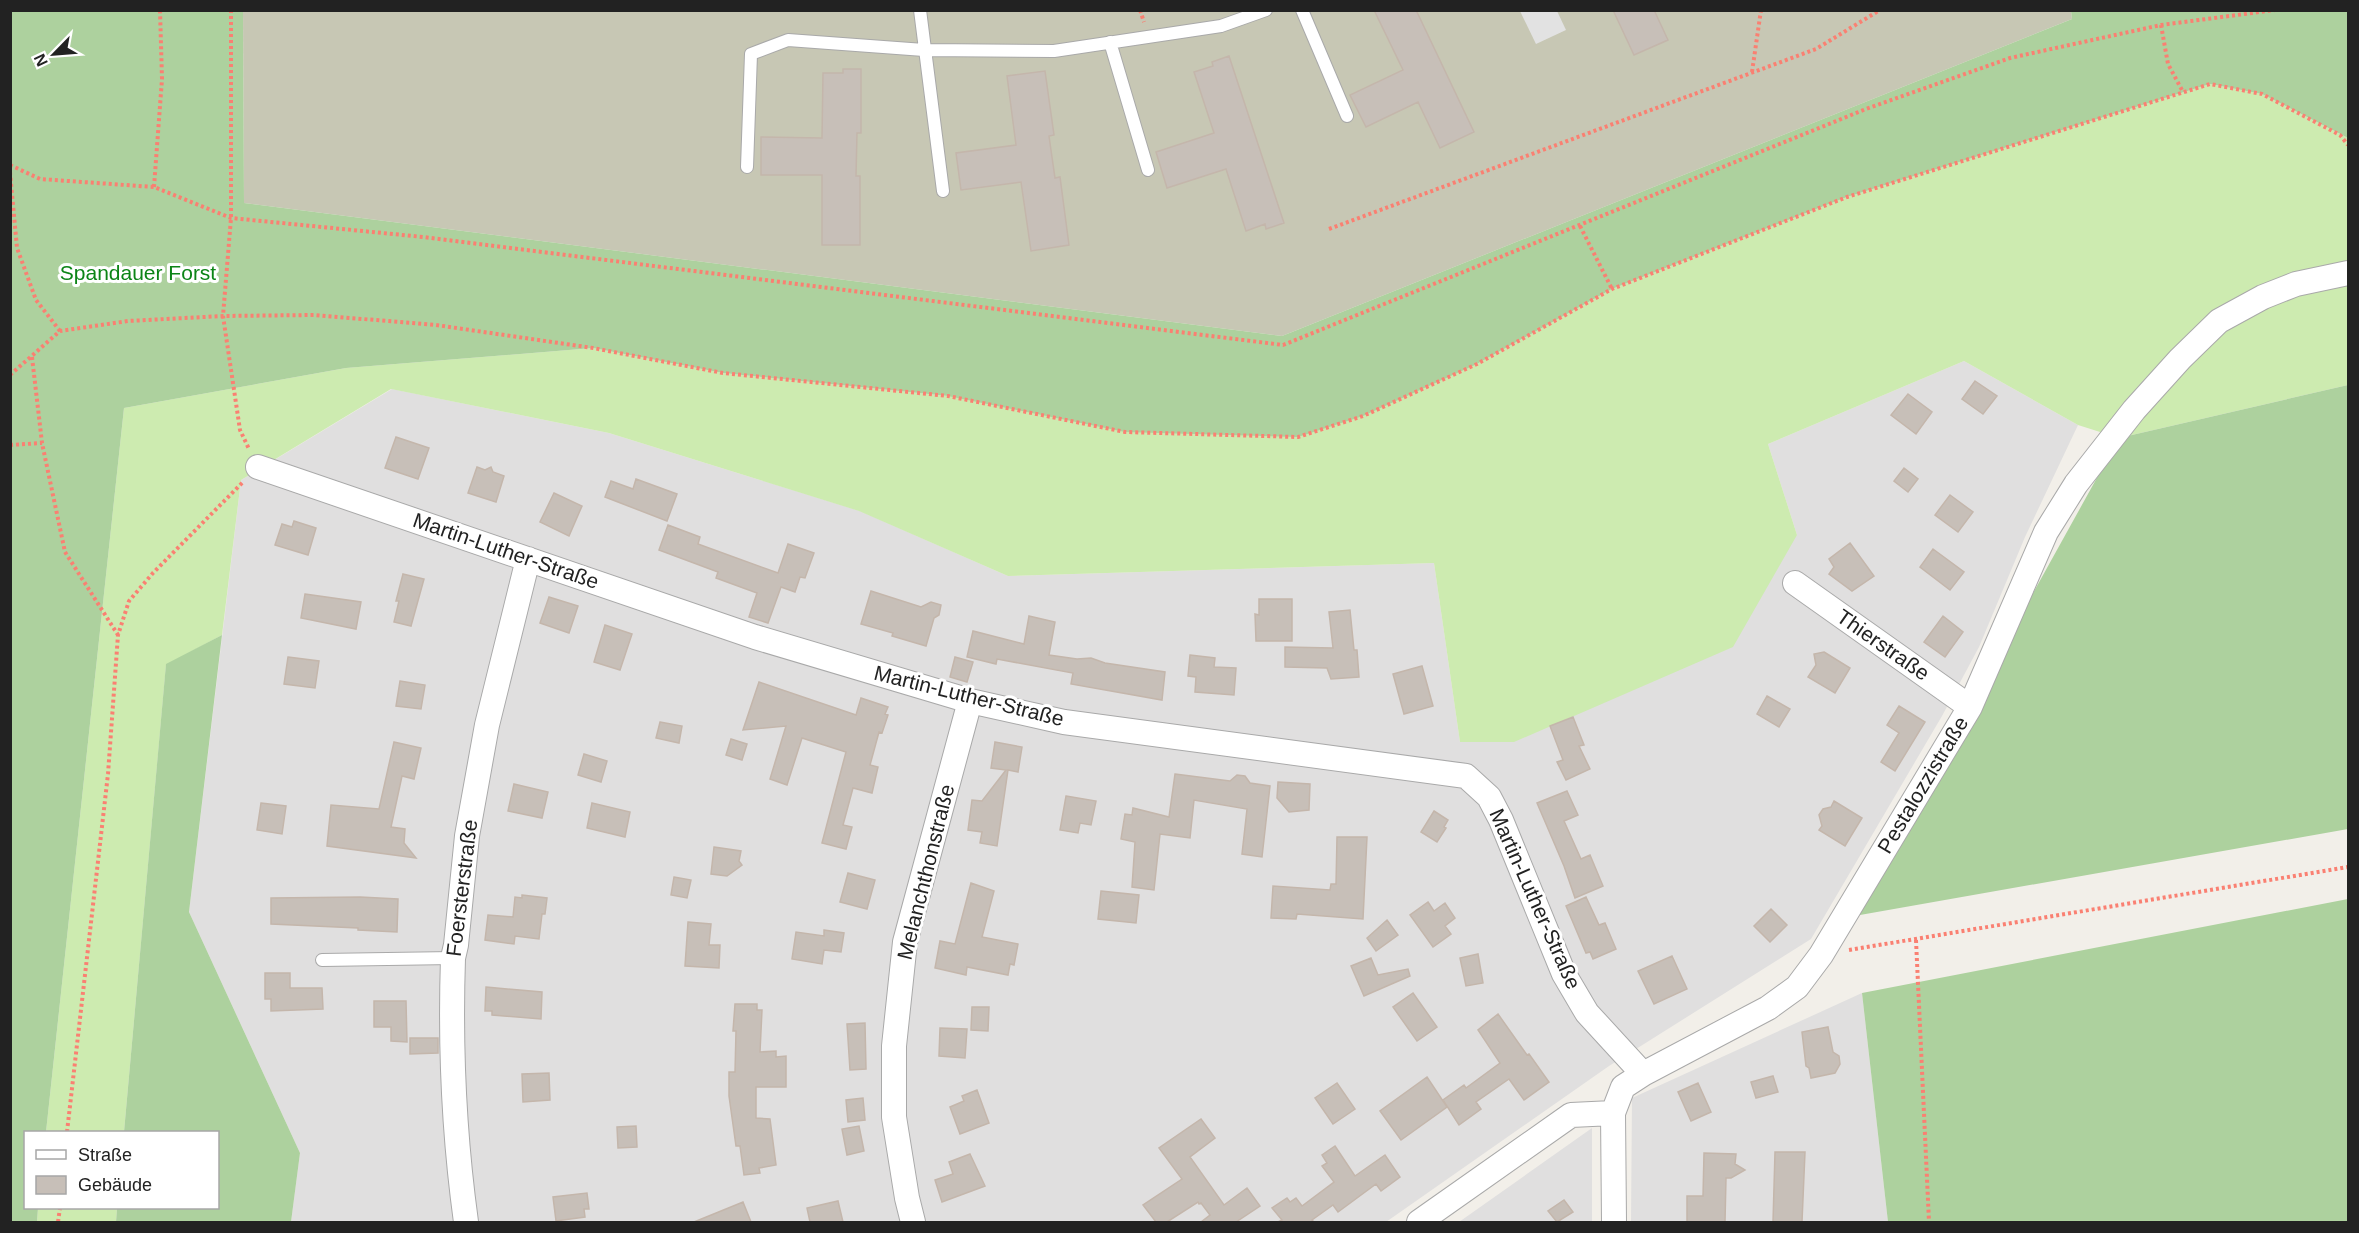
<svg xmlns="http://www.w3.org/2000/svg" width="2359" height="1233" font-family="Helvetica,sans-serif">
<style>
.residential{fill:#e0dfdf}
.construction{fill:#c7c7b4}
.grass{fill:#cdebb0}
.forest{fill:#add19e}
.parking{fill:#e2e2e2}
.building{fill:#c7bfb8;stroke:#c4b6ab;stroke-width:1.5}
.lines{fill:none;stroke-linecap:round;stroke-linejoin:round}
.lane-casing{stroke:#a9a9a9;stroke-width:14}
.street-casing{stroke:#a9a9a9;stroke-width:26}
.path{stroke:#fa8072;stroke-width:4;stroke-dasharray:3 3;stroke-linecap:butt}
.lane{stroke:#fff;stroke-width:12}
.street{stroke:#fff;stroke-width:24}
.labels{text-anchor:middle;stroke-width:6;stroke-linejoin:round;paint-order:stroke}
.park-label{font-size:21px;fill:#0c8416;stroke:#fff}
.street-label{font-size:21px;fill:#222;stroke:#fff}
</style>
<rect width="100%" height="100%" fill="#f2efe9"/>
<path class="residential" d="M1964 361 2078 425 2025 537 1979 647 1942 716 1811 939 1609 1066 1386 1222H291L300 1153 189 912 241 480 392 389 609 433 860 511 1008 576 1434 563 1460 742 1797 535 1768 444Z
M1862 993 1888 1222H1631L1632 1098Z
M1592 1128V1222H1459Z"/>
<path class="construction" d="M2071 10 2072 19 1282 336 244 203 243 11Z"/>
<path class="grass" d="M2210 84 2262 94 2348 138V385L2119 438 2078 425 1964 361 1768 444 1797 535 1733 647 1514 742H1460L1434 563 1008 576 859 511 609 433 391 389 241 480 222 635 166 665 124 1132H46L124 408 346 368 593 348 723 373 948 396 1477 364 1612 289 1847 197Z
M38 1208H117L116 1222H37Z"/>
<path class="forest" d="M10 11H243L244 203 1282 336 2072 19 2071 11H2348V138L2262 94 2210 84 1847 197 1612 289 1477 364 1363 416 1298 437 1125 432 948 396 723 373 593 348 346 368 124 408 46 1132H26V1208H38L37 1222H11Z
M2348 385V829L1843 918 1970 707 2119 438Z
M222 635 189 912 300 1153 291 1222H116L117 1208H218V1132H124L166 664Z
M2348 899V1222H1888L1862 993Z"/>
<path class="parking" d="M1520 11H1557L1566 30 1536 44Z"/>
<path class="building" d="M1374 10H1416L1474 132 1440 148 1418 102 1366 127 1350 95 1403 70Z
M1613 10H1654L1668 40 1634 55Z
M1229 56 1284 223 1266 229 1265 224 1246 231 1226 169 1167 188 1156 152 1214 133 1194 72 1213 66 1212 62Z
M843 69H861V133H857L856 176H860V245H822V175H761V137L822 138 823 73H843Z
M1045 71 1054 135 1049 136 1055 178 1060 177 1069 245 1031 251 1021 182 961 190 956 153 1016 145 1007 76Z
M1975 381 1997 396 1983 414 1962 399Z
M1908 394 1932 412 1916 434 1891 415Z
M396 437 429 448 418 479 385 468Z
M477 467 485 470 491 467 493 472 504 476 496 502 468 493Z
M1904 468 1918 479 1908 492 1894 481Z
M636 479 677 494 667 521 605 497 611 481 633 489Z
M554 493 582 506 569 536 540 522Z
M1950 495 1973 512 1958 532 1935 515Z
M294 521 316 528 308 555 275 545 282 524 292 527Z
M668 525 700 537 698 544 778 573 788 544 814 553 805 578 800 577 795 592 781 587 768 623 749 617 757 593 716 578 718 572 659 550Z
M1850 543 1874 576 1852 591 1829 574 1834 567 1829 559Z
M1933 549 1964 572 1950 590 1920 567Z
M403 574 424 579 411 626 394 622 399 601H396Z
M871 591 921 607 931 602 941 605 939 615 934 618 926 646 892 636 893 633 861 624Z
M305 594 361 602 356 629 301 618Z
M549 597 578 606 569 633 540 623Z
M1259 599H1292V641H1256L1255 614 1259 615Z
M1350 610 1354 650H1357L1359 677 1331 679 1327 668 1285 667V647L1333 648 1329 612Z
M1029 616 1055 622 1049 655 1077 659 1091 658 1105 663 1165 672 1162 700 1071 684 1073 673 997 659 996 664 967 657 973 631 1024 644Z
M1943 616 1963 632 1945 657 1924 642Z
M605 625 632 634 620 670 594 662Z
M1824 652 1850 668 1835 693 1808 677 1816 665 1814 654Z
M1190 655 1215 658 1214 667 1236 668 1234 695 1195 692 1196 677 1188 676Z
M288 657 319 661 315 688 284 684Z
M955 657 973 662 967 682 950 677Z
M1422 666 1433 706 1404 714 1393 674Z
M400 681 425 685 421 709 396 706Z
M759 682 856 715 861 698 888 707 885 714 888 715 882 733 879 732 870 765 878 767 872 793 853 788 843 825 852 827 846 849 822 843 846 752 802 738 787 785 770 779 786 726 743 730Z
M1767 696 1790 709 1779 727 1757 714Z
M1899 706 1925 722 1895 771 1881 762 1899 733 1887 725Z
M1573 717 1584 745 1579 746 1590 769 1566 780 1557 762 1563 760 1550 726Z
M660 722 682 726 679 743 656 738Z
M731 739 747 744 742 760 726 755Z
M394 742 421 748 414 779 402 776 391 827 405 829 404 843 416 858 327 846 331 805 379 809Z
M995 742 1022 747 1018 772 1008 770 997 846 980 843 982 832 968 830 972 800 982 801 1006 770 991 768Z
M584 754 607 761 601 782 578 775Z
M1175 774 1230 781 1237 775 1245 776 1250 783 1270 786 1262 857 1242 854 1247 809 1194 800 1190 838 1160 834 1154 890 1132 887 1135 842 1121 839 1125 814 1132 815 1133 808 1169 817Z
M1278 782 1310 784 1309 810 1289 812 1277 798Z
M514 784 548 792 542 818 508 811Z
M1567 791 1578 815 1564 821 1581 859 1590 855 1603 886 1575 898 1564 866 1537 803Z
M1066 796 1096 801 1091 825 1080 823 1078 833 1060 830Z
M1834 801 1862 818 1845 846 1819 830 1822 826 1819 815 1823 809 1831 807Z
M261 803 286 806 282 834 257 830Z
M592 803 630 812 625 837 587 828Z
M1434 811 1448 820 1444 827 1446 828 1437 842 1421 832Z
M1337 837H1367L1363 919 1297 914 1296 919 1271 918 1273 886 1330 890 1331 884H1336Z
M714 847 741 851 739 861 742 865 727 876 711 874Z
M848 873 875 880 867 909 840 902Z
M674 877 691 880 687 898 671 895Z
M971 883 994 891 982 937 1018 944 1014 965 1010 964 1008 975 967 967 966 975 935 968 940 941 955 944Z
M1101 891 1139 895 1136 923 1098 919Z
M522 895 547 898 545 914H542L539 939 515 936 514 944 485 940 488 915 513 917 515 897 522 898Z
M360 897 398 899 397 932 358 930V928L271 924V898Z
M1586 897 1599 925 1605 923 1616 949 1593 959 1590 952 1586 953 1566 906Z
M1428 902 1434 911 1445 903 1455 918 1445 926 1451 934 1433 947 1410 915Z
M1771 909 1787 925 1770 942 1754 926Z
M1387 920 1398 935 1376 951 1367 938Z
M688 922 711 924 709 945H720L719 968 685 966Z
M824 930 844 933 841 952 824 950 822 964 792 959 796 932 824 936Z
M1478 954 1483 983 1466 986 1460 958Z
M1672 956 1687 989 1654 1004 1638 971Z
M1371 958 1378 975 1408 969 1410 976 1364 996 1351 966Z
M265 973H290V988H322L323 1009 271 1011V999H265Z
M486 987 542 992 541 1019 492 1015V1011H485Z
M1413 993 1437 1027 1417 1041 1393 1007Z
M374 1001H406L407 1042 391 1041V1027H374Z
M735 1004H757V1010H762L760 1052 776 1051V1057L786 1056V1087H756V1118L770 1119 776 1165 759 1168 760 1173 744 1175 740 1146H736L729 1096V1072H735L736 1031H733Z
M972 1007H989L988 1031 971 1030Z
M1498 1014 1527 1055 1529 1054 1549 1082 1524 1100 1509 1079 1476 1102 1481 1109 1459 1125 1443 1100 1464 1085 1466 1088 1500 1063 1478 1030Z
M865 1023 866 1069 850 1070 847 1024Z
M1828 1027 1833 1052 1839 1056 1840 1064 1835 1073 1811 1078 1809 1068 1806 1066 1802 1032Z
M940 1028 967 1029 965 1058 939 1056Z
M410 1038H438V1053L410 1054Z
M549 1073 550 1100 523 1102 522 1074Z
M1773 1076 1778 1092 1756 1098 1751 1082Z
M1427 1077 1447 1107 1401 1140 1380 1111Z
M1337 1083 1355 1109 1333 1124 1315 1098Z
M1698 1083 1711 1112 1691 1121 1678 1092Z
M977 1090 989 1123 960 1134 950 1107 964 1101 962 1096Z
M863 1098 865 1120 848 1122 846 1100Z
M1201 1119 1215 1138 1190 1157 1224 1205 1247 1188 1260 1206 1236 1222H1201L1210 1215 1201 1203 1199 1204 1198 1202 1167 1222H1156L1143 1205 1182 1179 1159 1148Z
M636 1126 637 1147 618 1148 617 1127Z
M859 1126 864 1151 847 1155 842 1129Z
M1335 1146 1355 1176 1385 1155 1400 1177 1381 1191 1376 1184 1338 1212 1333 1205 1312 1220 1314 1222H1278L1282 1220 1272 1208 1287 1198 1290 1202 1296 1198 1302 1206 1334 1182 1322 1166 1327 1163 1322 1155Z
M1775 1152H1805L1802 1222H1773Z
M1704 1153 1736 1154 1735 1164 1745 1170 1731 1178H1726L1725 1222H1687V1196H1703Z
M970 1154 985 1186 942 1202 935 1180 953 1174 949 1162Z
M587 1193 589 1209H584L585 1217 556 1221 553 1197Z
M1564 1200 1573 1212 1557 1222 1548 1211Z
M838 1201 843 1222H810L807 1208Z
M743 1202 751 1222H694Z"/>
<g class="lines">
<g class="lane-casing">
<path id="lane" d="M920 10 943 191
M1302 10 1347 116
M1110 42 1148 170
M747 167 751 54 788 40 924 50 1054 51 1221 26 1266 10
M322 960 453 958"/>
</g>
<g class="street-casing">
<path id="street" d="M258 467 755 637 970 701 1064 722 1466 776 1489 797 1501 820 1564 974 1587 1013 1643 1074
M1795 583 1970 707
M466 1222C454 1135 450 1047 453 958L456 945 467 836 487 725 528 559
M913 1222 907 1198 894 1117V1046L905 942 970 701
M1419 1222 1571 1115 1613 1113
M1614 1222 1613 1113 1623 1087 1643 1074 1768 1008 1797 987 1821 955 1970 707 2046 532 2076 484 2134 410 2180 359 2219 321 2263 297 2296 284 2348 273"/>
</g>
<path class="path" d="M231 10V218L223 316 240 430 249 449
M1140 10 1144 22
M2161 25 2168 64 2183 92
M1752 72 1761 10
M10 165 40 179 154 187 231 218 423 237 1283 345 1866 109 2010 58 2161 25 2275 10
M10 172 17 248 36 300 60 331
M154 187 162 79 160 10
M1580 226 1612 289
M1329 229 1816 49 1880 10
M32 357 42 443 65 552 118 635
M10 375 60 331 128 321 223 316 314 315 436 325 593 348 723 373 948 396 1125 432 1298 437 1363 416 1477 364 1612 289 1847 197 2210 84 2262 94 2340 135 2348 145
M10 445 42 443
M1916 940 1929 1222
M1849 950 2348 867
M67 1132 108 774 118 635 129 601 153 573 243 482
M58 1222 60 1208"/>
<use href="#lane" class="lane"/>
<use href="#street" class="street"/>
</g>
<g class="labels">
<g class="park-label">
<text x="138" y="280">Spandauer Forst</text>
</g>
<g class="street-label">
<text transform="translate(506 551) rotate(19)" y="7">Martin-Luther-Straße</text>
<text transform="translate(1883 645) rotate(35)" y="7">Thierstraße</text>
<text transform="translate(969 696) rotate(14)" y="7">Martin-Luther-Straße</text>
<text transform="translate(1923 785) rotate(-59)" y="7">Pestalozzistraße</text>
<text transform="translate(926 872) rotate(-76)" y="7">Melanchthonstraße</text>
<text transform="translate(462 888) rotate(-83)" y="7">Foersterstraße</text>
<text transform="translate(1535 899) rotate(66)" y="7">Martin-Luther-Straße</text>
</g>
</g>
<rect width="2359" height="1233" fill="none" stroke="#222222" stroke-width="24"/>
<rect x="24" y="1131" width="195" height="78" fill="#ffffff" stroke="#a7a7a7" stroke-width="1.5"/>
<rect x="36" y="1150" width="30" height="9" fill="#ffffff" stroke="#a7a7a7" stroke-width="1.5"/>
<text x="78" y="1161" font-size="18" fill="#222222">Straße</text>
<rect x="36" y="1176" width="30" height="18" fill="#c7bfb8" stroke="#a7a7a7" stroke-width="1.5"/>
<text x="78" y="1191" font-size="18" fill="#222222">Gebäude</text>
<g transform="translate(54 54) rotate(245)" stroke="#ffffff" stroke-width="4.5" paint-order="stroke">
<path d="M0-4.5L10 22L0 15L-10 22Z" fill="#222222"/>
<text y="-9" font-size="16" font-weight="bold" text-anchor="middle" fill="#222222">N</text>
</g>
</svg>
